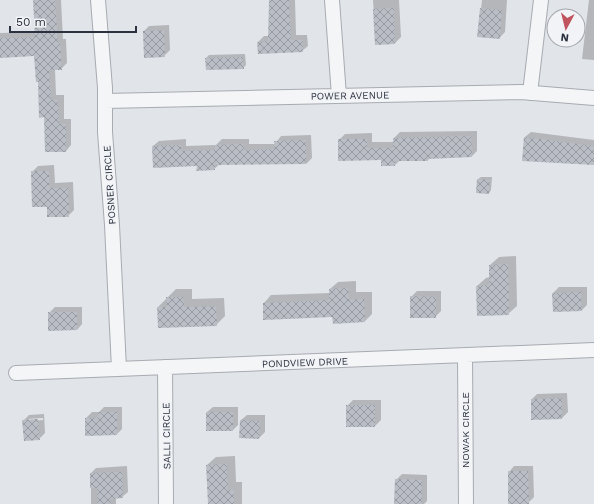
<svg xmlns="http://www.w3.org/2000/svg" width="594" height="504" font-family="'Work Sans',sans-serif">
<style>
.shadow{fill:#0003;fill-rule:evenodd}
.building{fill:url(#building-cross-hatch)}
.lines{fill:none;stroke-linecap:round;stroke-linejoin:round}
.minor-casing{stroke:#a7abb2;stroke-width:16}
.minor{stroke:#f4f5f7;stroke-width:14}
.labels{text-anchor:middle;stroke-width:3.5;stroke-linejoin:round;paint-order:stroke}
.street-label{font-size:10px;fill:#2b313e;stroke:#f1f3f6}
</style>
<defs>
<pattern id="building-cross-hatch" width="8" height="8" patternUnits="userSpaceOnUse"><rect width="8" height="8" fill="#b9bdc5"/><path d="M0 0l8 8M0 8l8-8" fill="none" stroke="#979aa1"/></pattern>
</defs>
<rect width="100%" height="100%" fill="#e1e4e8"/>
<path class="shadow" d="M35 0H61L63 39H66L67 63 61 69H55L56 95H64V119H71V145L66 151 45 116 35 55 0 57V33L36 32Z
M270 0H295L296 35H307L308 46 302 51 258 42 264 36H269Z
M373 0H399L401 37 395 43 376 44Z
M482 0H507L505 32 499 38 478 36Z
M589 0H594V60L582 59Z
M169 25 170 50 164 56 144 31 149 26Z
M245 54 246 65 243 68 206 58 209 55Z
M477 131V151L472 156 430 158 428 160H400L395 165 339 140 345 134 372 133V142H394V138L400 132Z
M531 132 594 140V164L523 160 525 137Z
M311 135 312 158 306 164H220L214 169 198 165 153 146 159 141 186 139V146L216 145 222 139H249V144H275L281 136Z
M54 165 55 183 73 182 74 210 68 216 48 206 32 172 38 166Z
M481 177H492L491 190 489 193 478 179Z
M516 256 517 306 508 314 477 286 486 278 490 277V265L499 257Z
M356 281V292H372V314L365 321 333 316 264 319V303L271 295 330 293V289L338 282Z
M559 287H587V305L582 310 553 293Z
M176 289H192V299L224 298 225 316 216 325 158 307Z
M417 291H441V311L435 317 411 297Z
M55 307H82V324L77 330 49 313Z
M567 393 568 412 562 418 532 399 537 394Z
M353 400H381V420L375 426H347V406Z
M104 407H122V429L117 434 86 418 92 412H99Z
M213 407H238V425L233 430 207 412Z
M44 414 45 433 39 439 23 421 29 415ZM43 418V420L28 421V419Z
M247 415H265V432L259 438 241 420Z
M235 456 236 482H242V504H209L207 465 216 457Z
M127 466 128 492 122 497 116 498V504H91V473L96 468Z
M514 466H533L534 497 528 503 509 472Z
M402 474 427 475V501L424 504H395L396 480Z"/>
<path class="building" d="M33 0H55L58 44H60L62 70H49L51 100H58L59 124H66V152H45L44 117 39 118 38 82H36L34 56 0 58V38L35 37Z
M269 0H289L291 40H302L303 52 258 54 257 42 268 41Z
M394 8 395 44 375 45 373 9Z
M480 8 502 10 500 39 477 37Z
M164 30 165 57 144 58 143 31Z
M243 57 244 69 206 70 205 58Z
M471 136 472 157 428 159V161H395V166H381V160L338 161V139H367V148H393V138Z
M524 137 594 146V165L522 161Z
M306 140V164L215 165V170L196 171 197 166 153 168 152 146 181 145V151L215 150V145L243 144 244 150 275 149 274 141Z
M31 171H49V188H68L69 217H47V207H32Z
M477 179 490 180 489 194 476 193Z
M508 264 509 315 477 316 476 286 489 285V265Z
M348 288 349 300 364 299 365 322 333 324 332 317 263 320V303L329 300V289Z
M581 292 582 311 553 312 552 293Z
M410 296 436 297V318H410Z
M166 297H183L184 307 216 306 217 326 158 328 157 307H167Z
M48 312H77V330L48 331Z
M562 398V419L531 420V399Z
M346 405H375V427H346Z
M98 412H117V435L85 436V418H98Z
M206 412H233V431H206Z
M38 419 40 440 24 441 22 420Z
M240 420 260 421 259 439 239 438Z
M227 464 228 490H234V504H208L206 465Z
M508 471H528L529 504H508Z
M122 472 123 498 110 499 111 504H98L97 488H90V473Z
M395 479 422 480V504H394Z"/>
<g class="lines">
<g class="minor-casing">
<path id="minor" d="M98 0 105 88V132L112 225 119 369
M332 0 339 96
M530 93 541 0
M105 101 521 92 594 98
M465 356 466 504
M165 367 166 504
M16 373 594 350"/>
</g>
<use href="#minor" class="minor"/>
</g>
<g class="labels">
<g class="street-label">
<text transform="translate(350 95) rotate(-1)" y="4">POWER AVENUE</text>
<text transform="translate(109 185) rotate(-94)" y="4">POSNER CIRCLE</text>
<text transform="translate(305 362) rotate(-2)" y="4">PONDVIEW DRIVE</text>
<text transform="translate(465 430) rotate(-90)" y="4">NOWAK CIRCLE</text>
<text transform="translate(166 436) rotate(-91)" y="4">SALLI CIRCLE</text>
</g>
</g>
<g transform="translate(566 28) rotate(187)"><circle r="19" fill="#f1f3f6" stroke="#a2a5ac"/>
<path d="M0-3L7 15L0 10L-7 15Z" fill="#c0535e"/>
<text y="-6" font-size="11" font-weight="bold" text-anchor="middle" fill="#2b313e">N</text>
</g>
<path d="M10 26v6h126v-6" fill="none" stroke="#2b313e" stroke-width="2"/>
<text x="16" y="26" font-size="12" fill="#2b313e" stroke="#f1f3f6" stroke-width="3" paint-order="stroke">50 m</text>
</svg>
